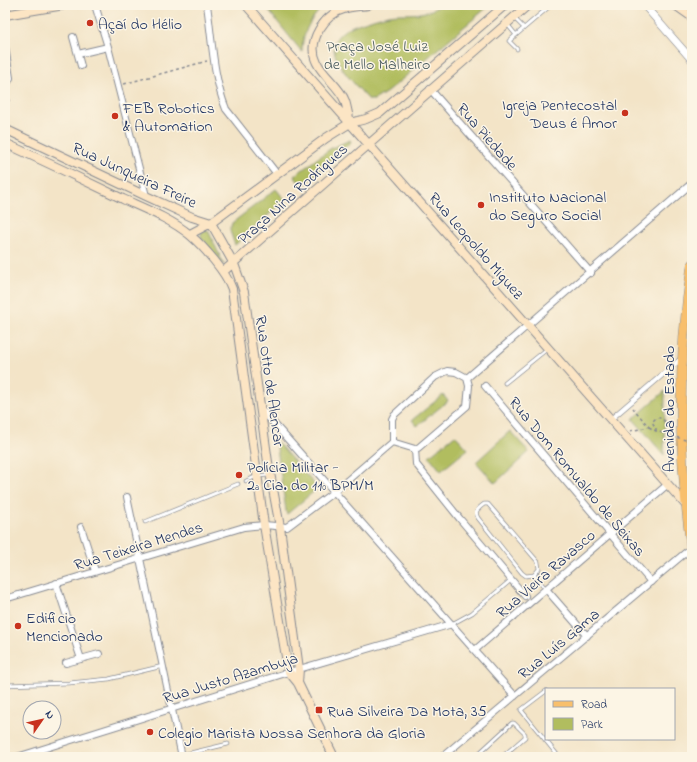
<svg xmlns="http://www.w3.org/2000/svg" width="697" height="762" font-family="'Indie Flower',sans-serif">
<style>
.green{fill:#b1bd5f;stroke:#66765e}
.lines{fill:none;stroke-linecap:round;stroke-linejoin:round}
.service-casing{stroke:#878a92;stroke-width:4.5}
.pedestrian-casing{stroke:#878a92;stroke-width:6}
.minor-casing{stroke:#878a92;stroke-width:8}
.tertiary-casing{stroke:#878a92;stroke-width:8}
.secondary-casing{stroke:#878a92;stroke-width:10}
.primary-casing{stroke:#878a92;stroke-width:10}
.path{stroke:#878a92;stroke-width:1.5;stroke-dasharray:3 3;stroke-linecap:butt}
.service{stroke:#fff;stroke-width:3}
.pedestrian{stroke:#fff;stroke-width:4.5}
.minor{stroke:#fff;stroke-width:6}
.tertiary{stroke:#fff;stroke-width:7}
.secondary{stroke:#fce5c4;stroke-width:8}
.primary{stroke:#f8bf6c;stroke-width:9}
.path-bridge{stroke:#878a92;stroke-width:1.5;stroke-dasharray:3 3;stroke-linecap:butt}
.poi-dot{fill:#c8321e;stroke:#fcf5e5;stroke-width:1.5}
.labels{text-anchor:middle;stroke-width:3;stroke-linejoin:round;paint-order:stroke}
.poi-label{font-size:16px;fill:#1b2f5e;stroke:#fcf5e5;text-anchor:start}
.park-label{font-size:16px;fill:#485a5e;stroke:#fcf5e5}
.street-label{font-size:16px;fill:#1b2f5e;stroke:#fcf5e5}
</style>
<rect width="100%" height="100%" fill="#fcf5e5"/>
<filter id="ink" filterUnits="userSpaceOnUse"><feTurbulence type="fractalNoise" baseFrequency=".025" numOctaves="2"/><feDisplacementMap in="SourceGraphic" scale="8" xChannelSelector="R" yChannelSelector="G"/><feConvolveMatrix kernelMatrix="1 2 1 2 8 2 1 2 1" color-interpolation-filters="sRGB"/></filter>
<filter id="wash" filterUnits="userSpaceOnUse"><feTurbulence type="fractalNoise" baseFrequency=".012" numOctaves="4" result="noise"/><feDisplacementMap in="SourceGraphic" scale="16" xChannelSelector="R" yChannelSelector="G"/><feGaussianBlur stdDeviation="0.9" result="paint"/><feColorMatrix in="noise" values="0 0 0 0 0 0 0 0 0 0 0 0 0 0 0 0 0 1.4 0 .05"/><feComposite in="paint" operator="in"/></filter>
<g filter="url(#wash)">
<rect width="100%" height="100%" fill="#f3e4c7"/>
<path class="green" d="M264 5H326C311 16 302 33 302 52Z
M440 5H490L387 92 374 100H369C347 75 307 40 361 23 373 19 387 14 400 14 414 14 429 14 440 5Z
M350 140 351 142 302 186 294 176 330 149Z
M276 189 285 200 235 245 230 231 232 223Z
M204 230H208L224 265 201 238V232Z
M665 391 664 455 633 419Z
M443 395 448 401 417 426 412 420Z
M510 431 529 452 495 483 476 462Z
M455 435 468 449 441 471 429 456Z
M276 441 318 488 287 514 286 511Z"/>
</g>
<g filter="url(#ink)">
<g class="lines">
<g class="service-casing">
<path id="service" d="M514 18 524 28
M507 24 516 35
M517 49 509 41 551 5
M5 163 10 147
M505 383 547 349
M246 481 257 476 269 475
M145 522 238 484
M534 575 526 576 522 573 478 518C474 511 478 509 484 504H488L538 562 539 569 534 575 546 589
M452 624 472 613 511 580
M5 685 69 683 109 679 163 666
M546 691 521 710 559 757
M182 755 228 744
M475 757 512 723H514L525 734V737L502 757"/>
</g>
<g class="pedestrian-casing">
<path id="pedestrian" d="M611 419 682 358"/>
</g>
<g class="minor-casing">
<path id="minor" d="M95 5 108 47 146 196
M207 5C212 39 213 77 226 109L277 174
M73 37 81 66
M5 47 10 78 5 87
M78 54 108 47
M430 89 591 273
M5 98 6 99
M447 371 456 372 467 378 469 386 467 406 418 448 415 449 392 442V419L394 415 435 377Z
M467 378 692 183
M485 386 651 582
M261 409 515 696
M415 449 416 464 460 519 525 596
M127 497 182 757
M81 527 95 571
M56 583 81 659
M546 589 587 636
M5 599 244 527 264 525 287 527 335 491 392 442
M475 650 668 484
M66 663 99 654
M17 757 289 672 452 624
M442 757 691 548"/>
</g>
<g class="tertiary-casing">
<path id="tertiary" d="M644 5 692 60"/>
</g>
<g class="secondary-casing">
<path id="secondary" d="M246 5 685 504
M675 5 692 17
M5 15 64 5
M350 122C348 115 347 107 345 101 340 87 324 77 317 63 306 41 324 14 347 8 354 6 361 6 368 5
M5 129 146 196 192 217 211 223 234 264 244 292 268 462 280 527 299 669 298 683
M5 143C44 161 84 180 123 199 145 209 171 219 190 235 204 247 226 272 232 289L264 525 287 663 289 672 298 683 334 757
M190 234 211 223 326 138 350 123 366 119 380 113 505 5
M224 271 528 5"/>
</g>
<g class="primary-casing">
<path id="primary" d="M692 264C677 364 678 455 692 554"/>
</g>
<path class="path" d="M124 84 207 61
M630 431 649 427 633 408
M656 431V428L652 422 657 417C664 419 666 424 673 426"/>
<use href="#service" class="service"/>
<use href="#pedestrian" class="pedestrian"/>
<use href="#minor" class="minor"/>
<use href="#tertiary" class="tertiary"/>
<use href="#secondary" class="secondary"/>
<use href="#primary" class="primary"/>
<path class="path-bridge" d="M649 427 656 431 692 442"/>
</g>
</g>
<g class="poi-dot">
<circle cx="90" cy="23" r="4"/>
<circle cx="625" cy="113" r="4"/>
<circle cx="115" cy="116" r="4"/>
<circle cx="481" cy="205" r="4"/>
<circle cx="239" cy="475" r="4"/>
<circle cx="18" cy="626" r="4"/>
<rect x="315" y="706" width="8" height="8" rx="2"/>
<circle cx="150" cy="732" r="4"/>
</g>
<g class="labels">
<g class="poi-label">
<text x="98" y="29">Açaí do Hélio</text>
<text x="617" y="110" text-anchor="end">Igreja Pentecostal<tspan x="617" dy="18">Deus é Amor</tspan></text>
<text x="123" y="113">FEB Robotics<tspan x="123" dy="18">&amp; Automation</tspan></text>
<text x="489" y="202">Instituto Nacional<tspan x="489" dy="18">do Seguro Social</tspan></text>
<text x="247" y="472">Polícia Militar -<tspan x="247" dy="18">2ª Cia. do 11º BPM/M</tspan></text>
<text x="26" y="623">Edificio<tspan x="26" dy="18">Mencionado</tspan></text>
<text x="327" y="716">Rua Silveira Da Mota, 35</text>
<text x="158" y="738">Colegio Marista Nossa Senhora da Gloria</text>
</g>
<g class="park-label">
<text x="377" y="51">Praça José Luiz<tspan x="377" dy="18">de Mello Malheiro</tspan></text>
</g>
<g class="street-label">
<text transform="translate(488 136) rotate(49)" y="6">Rua Piedade</text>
<text transform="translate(135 174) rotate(25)" y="6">Rua Junqueira Freire</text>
<text transform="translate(292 193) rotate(-42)" y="6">Praça Nina Rodrigues</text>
<text transform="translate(477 245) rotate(49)" y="6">Rua Leopoldo Miguez</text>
<text transform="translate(271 381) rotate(82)" y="6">Rua Otto de Alencar</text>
<text transform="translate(668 409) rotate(-90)" y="6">Avenida do Estado</text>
<text transform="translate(578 476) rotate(50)" y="6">Rua Dom Romualdo de Seixas</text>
<text transform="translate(138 545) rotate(-17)" y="6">Rua Teixeira Mendes</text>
<text transform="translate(545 573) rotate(-41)" y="6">Rua Vieira Ravasco</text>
<text transform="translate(558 643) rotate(-40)" y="6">Rua Luís Gama</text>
<text transform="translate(230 677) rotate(-17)" y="6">Rua Justo Azambuja</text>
</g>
</g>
<rect width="697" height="762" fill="none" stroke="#fcf5e5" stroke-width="20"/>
<rect x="545" y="688" width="130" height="52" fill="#fcf5e5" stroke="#a2a6af"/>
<rect x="553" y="701" width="20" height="6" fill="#f8bf6c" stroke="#a2a6af"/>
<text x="581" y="708" font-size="12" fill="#1b2f5e">Road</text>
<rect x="553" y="718" width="20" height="12" fill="#b1bd5f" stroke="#a2a6af"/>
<text x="581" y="728" font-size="12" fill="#1b2f5e">Park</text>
<g transform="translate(42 720) rotate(56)"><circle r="19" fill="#fcf5e5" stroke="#a2a6af"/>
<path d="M0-3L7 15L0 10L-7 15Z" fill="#c8321e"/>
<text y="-6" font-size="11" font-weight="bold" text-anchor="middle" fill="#1b2f5e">N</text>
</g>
</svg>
